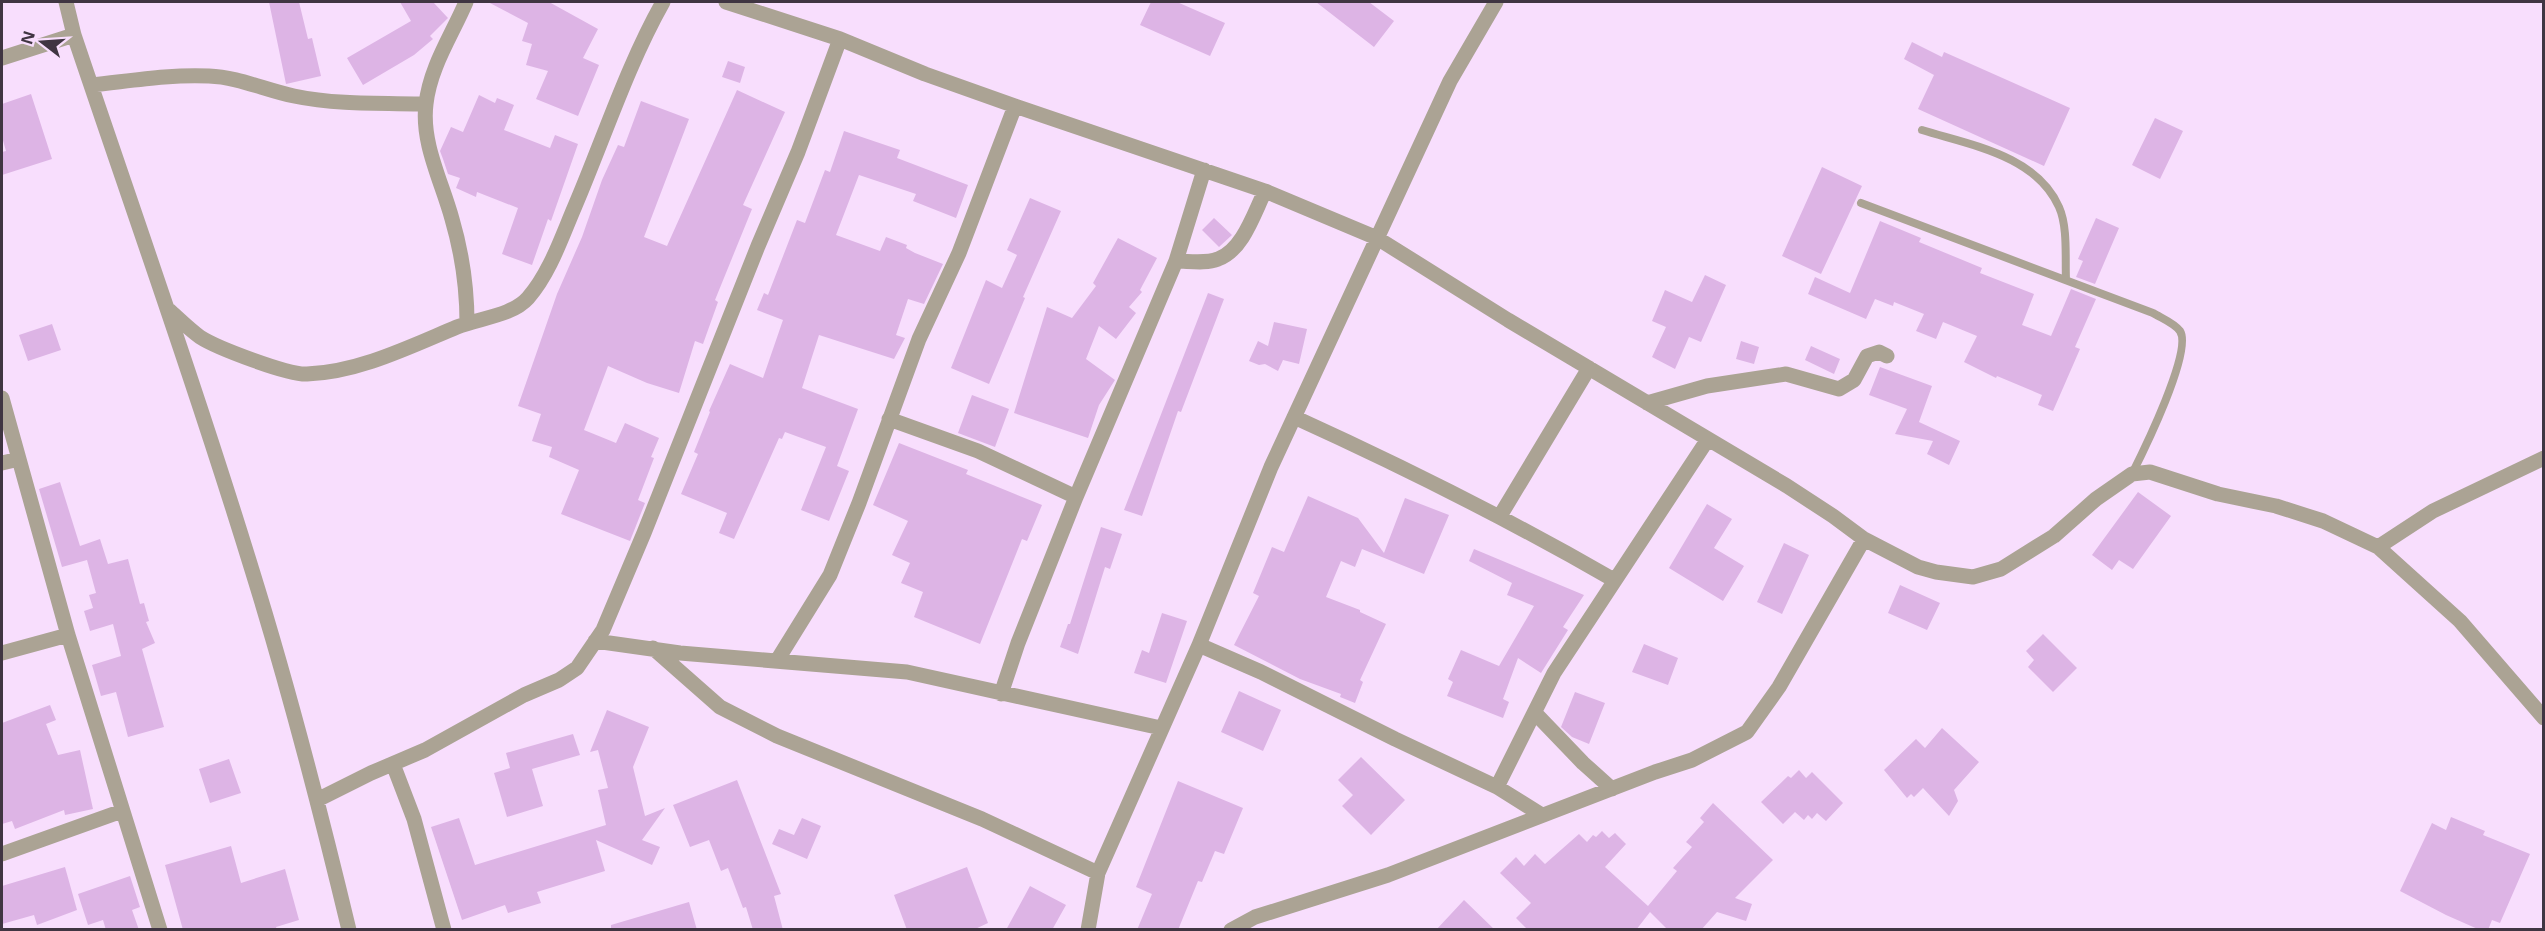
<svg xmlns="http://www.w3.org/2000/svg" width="2545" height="931" font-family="'Noto Sans',sans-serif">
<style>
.building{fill:#ddb4e5}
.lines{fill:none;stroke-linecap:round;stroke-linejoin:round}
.lane{stroke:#aba394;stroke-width:8}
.street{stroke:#aba394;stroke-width:15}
</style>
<rect width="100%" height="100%" fill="#f8defd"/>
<path class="building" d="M269 2H299L308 39 312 38 321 76 286 84Z
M400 2H433L448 18 430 36 433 39 414 55 363 85 347 58 411 21Z
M488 2H549L598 29 583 58 599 65 578 116 536 99 548 71 526 65 532 44 522 41 528 23Z
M1151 2H1177L1225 23 1210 56 1140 25Z
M1316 2H1369L1394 21 1374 47Z
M1912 42 1942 57 1944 52 2070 108 2044 166 1918 109 1934 75 1904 59Z
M728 61 745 67 740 83 722 77Z
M737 90 785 112 743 205 752 209 715 300 718 302 703 344 695 341 679 393 647 383 608 366 584 430 616 443 625 423 659 438 651 457 654 458 638 500 645 503 630 541 561 514 579 470 549 457 552 447 532 441 541 414 518 406 557 294 582 237 602 180 618 145 624 147 641 101 689 119 644 237 667 246Z
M31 94 52 159 2 175V152L6 151 2 137V104Z
M479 95 495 103 497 98 514 105 504 130 550 148 555 135 578 144 551 221 548 219 532 265 502 254 518 208 477 192 476 197 456 188 460 178 448 174 443 159 440 151 451 127 463 132Z
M2155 118 2183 131 2160 179 2132 165Z
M844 131 900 150 897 158 968 185 956 218 913 201 916 194 859 175 836 235 880 251 886 237 907 245 906 248 915 253 943 264 924 304 908 299 896 335 905 338 894 359 819 335 802 388 858 409 837 466 849 471 829 521 801 510 826 447 785 432 782 439 779 438 734 539 719 533 727 513 681 494 698 454 694 452 710 412 709 411 730 364 763 378 783 320 757 310 764 293 768 295 797 220 805 223 825 170 830 172Z
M1822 167 1862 186 1821 274 1782 256Z
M1030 198 1061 211 1023 297 1025 298 989 384 951 368 986 280 1002 288 1017 255 1007 250Z
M1214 218 1232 235 1219 247 1202 230Z
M2096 218 2119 228 2095 284 2076 277 2083 261 2078 259Z
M1880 221 1921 238 1919 242 1982 268 1980 273 2034 294 2022 325 2051 336 2071 289 2096 299 2075 347 2080 349 2053 411 2038 405 2042 395 1997 376 1996 378 1964 362 1977 336 1943 322 1936 339 1916 331 1924 314 1894 302 1893 306 1875 299 1866 319 1808 294 1815 277 1850 293Z
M1118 238 1157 258 1140 290 1142 292 1129 307 1136 313 1116 339 1099 326 1086 359 1115 380 1099 405 1088 438 1014 413 1047 307 1072 318 1096 286 1093 283Z
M1705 275 1726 285 1701 342 1689 337 1675 369 1652 357 1666 327 1652 321 1665 290 1692 302Z
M1208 293 1224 299 1181 412 1178 411 1142 516 1124 510Z
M1274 322 1307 329 1299 364 1283 360 1278 371 1265 364 1259 365 1249 361 1258 341 1268 346Z
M52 324 61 350 28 361 19 335Z
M1741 341 1759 347 1754 364 1736 359Z
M1811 346 1840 359 1834 374 1805 360Z
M1880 367 1932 386 1919 422 1960 441 1949 465 1927 454 1933 441 1895 434 1907 409 1869 395Z
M972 395 1009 409 995 447 958 433Z
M899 443 968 470 966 474 1042 505 1027 541 1022 539 980 644 914 617 923 592 901 583 910 563 892 555 908 521 873 505Z
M60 482 80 546 100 539 108 564 128 559 140 604 144 603 149 621 146 622 155 643 142 649 164 727 128 737 116 692 101 696 92 665 121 656 113 624 90 631 84 611 93 608 89 595 96 593 87 560 62 567 39 489Z
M2138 492 2171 516 2133 569 2119 560 2112 570 2092 555Z
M1308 496 1358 518 1384 553 1405 498 1449 515 1424 574 1362 549 1355 567 1341 561 1326 597 1360 610V612L1386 624 1360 680 1363 682 1355 703 1340 697 1341 694 1300 679 1234 645 1259 596 1253 593 1272 547 1284 552Z
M1707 504 1732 519 1714 548 1744 566 1723 601 1669 568Z
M1101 527 1122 534 1110 569 1105 567 1078 654 1060 647 1068 624H1070Z
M1784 543 1809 555 1782 614 1757 602Z
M1474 549 1584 595 1563 627 1568 630 1541 673 1518 658 1503 699 1509 702 1503 718 1447 696 1453 682 1448 679 1461 650 1499 666 1534 606 1507 595 1512 583 1469 561Z
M1900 585 1940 603 1927 630 1888 613Z
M1162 613 1187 621 1166 683 1134 673 1142 650 1149 653Z
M2043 634 2077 668 2053 692 2028 667 2034 660 2026 651Z
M1644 644 1678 658 1668 685 1632 672Z
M1239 691 1281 710 1263 751 1221 732Z
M1575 692 1605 703 1589 744 1572 737 1561 727Z
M50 705 56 720 46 724 58 755 80 750 93 809 65 815 64 810 15 829 12 821 2 824V723Z
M607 710 649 727 633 767 645 816 665 808 642 840 660 847 652 865 596 840 605 871 537 892 541 903 508 913 505 905 462 920 431 827 459 818 475 865 606 825 598 790 608 788 598 750 590 752Z
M1942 728 1979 762 1954 790 1958 801 1949 816 1923 788 1914 797 1911 794 1907 798 1884 770 1916 739 1925 748Z
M573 734 580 755 532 769 543 806 507 817 494 773 510 768 506 753Z
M1361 757 1405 800 1371 835 1342 806 1353 795 1338 780Z
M229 759 241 793 210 803 199 769Z
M1799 770 1806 778 1812 772 1843 803 1826 821 1817 813 1812 819 1808 815 1804 820 1795 812 1783 824 1761 802 1788 776 1791 778Z
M737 780 781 894 774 896 783 930H753L746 907 743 908 728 868 721 871 709 840 690 847 673 805Z
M1178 781 1243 808 1224 854 1215 851 1202 882 1198 881 1178 930H1137L1152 894 1136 887Z
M1713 803 1773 860 1735 898 1752 904 1746 921 1717 912 1701 930H1668L1650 912 1636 930H1528L1516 918 1531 903 1500 873 1516 857 1524 866 1535 854 1545 864 1579 834 1587 842 1593 835 1596 837 1602 831 1609 838 1615 833 1626 844 1605 867 1648 906 1677 871 1673 868 1692 847 1686 842 1704 822 1700 818Z
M2451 817 2485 831 2483 835 2530 854 2500 923 2492 920 2488 930H2480L2446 915 2400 891 2432 823 2446 830Z
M802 818 821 826 807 859 772 844 779 829 794 835Z
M231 846 241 883 285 869 299 920 276 927 277 930H183L165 865Z
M65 867 77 910 37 925 34 915 2 924V886Z
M967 867 988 923 973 930H907L894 895Z
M130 876 140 907 132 910 139 930H106L103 920 88 925 78 894Z
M1030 886 1066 905 1052 930H1006Z
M1464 900 1495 930H1436Z
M689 902 697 930H611V925Z"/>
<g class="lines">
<path class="lane" d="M1922 130C1970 145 2036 155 2059 207 2068 227 2065 258 2066 280
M1861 203 2153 313C2161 318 2174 323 2180 331 2193 351 2143 452 2132 474"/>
<path class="street" d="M66 2 74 35C134 213 197 391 252 570 289 689 320 809 349 930
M466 2C452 35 430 67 426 104 421 143 442 182 452 219 462 253 467 287 467 323
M726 2 840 39 925 74 1015 106 1265 191 1377 238 1508 320 1787 486 1833 516 1864 539 1918 567 1936 572 1973 577 2001 569 2054 536 2096 499 2132 474 2150 472 2218 494 2276 506 2323 521 2378 547 2460 621 2544 718
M2 58 74 35
M91 85C130 81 170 74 209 76 238 77 265 90 294 96 336 105 382 103 426 104
M1176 261C1189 261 1206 264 1218 259 1243 250 1254 213 1265 191
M169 310C179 319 189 329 200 337 217 348 288 375 307 374 359 372 409 347 457 327 479 318 512 316 528 298 550 273 562 236 575 206 604 138 627 66 663 2
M2 398 68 635 160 930
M1647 403 1707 386 1786 374 1839 389 1854 380 1867 356 1879 352 1887 356
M1294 417C1404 467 1510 520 1614 580
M889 419 978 451 1076 497
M2 463 19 459
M1500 516 1589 368
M2378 547 2433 511 2544 458
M595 641 680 653 907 672 1161 728
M1199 645 1261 672 1395 739 1497 787 1542 815
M653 648 720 707 777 736 982 819 1098 873
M2 653 68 635
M778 659 830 575 859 503 919 339 959 253 1015 106
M1001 694 1018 643 1076 497 1176 261 1204 170
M1535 713 1583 763 1612 789
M393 764 414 819 444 930
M1497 787 1554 673 1708 439
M317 800 371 773 425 750 524 695 559 680 577 668 603 630 644 533 758 246 798 152 840 39
M2 854 122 811
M1088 930 1098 873 1199 645 1271 467 1450 81 1496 2
M1231 930 1255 917 1388 875 1655 772 1692 760 1747 732 1779 687 1864 539"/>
</g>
<rect width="2545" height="931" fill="none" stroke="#403542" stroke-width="6"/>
<g transform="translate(42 42) rotate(287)" stroke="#f8defd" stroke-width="4.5" paint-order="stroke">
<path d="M0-4.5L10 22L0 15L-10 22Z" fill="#403542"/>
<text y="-9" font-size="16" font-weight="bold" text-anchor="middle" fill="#403542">N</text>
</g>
</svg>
